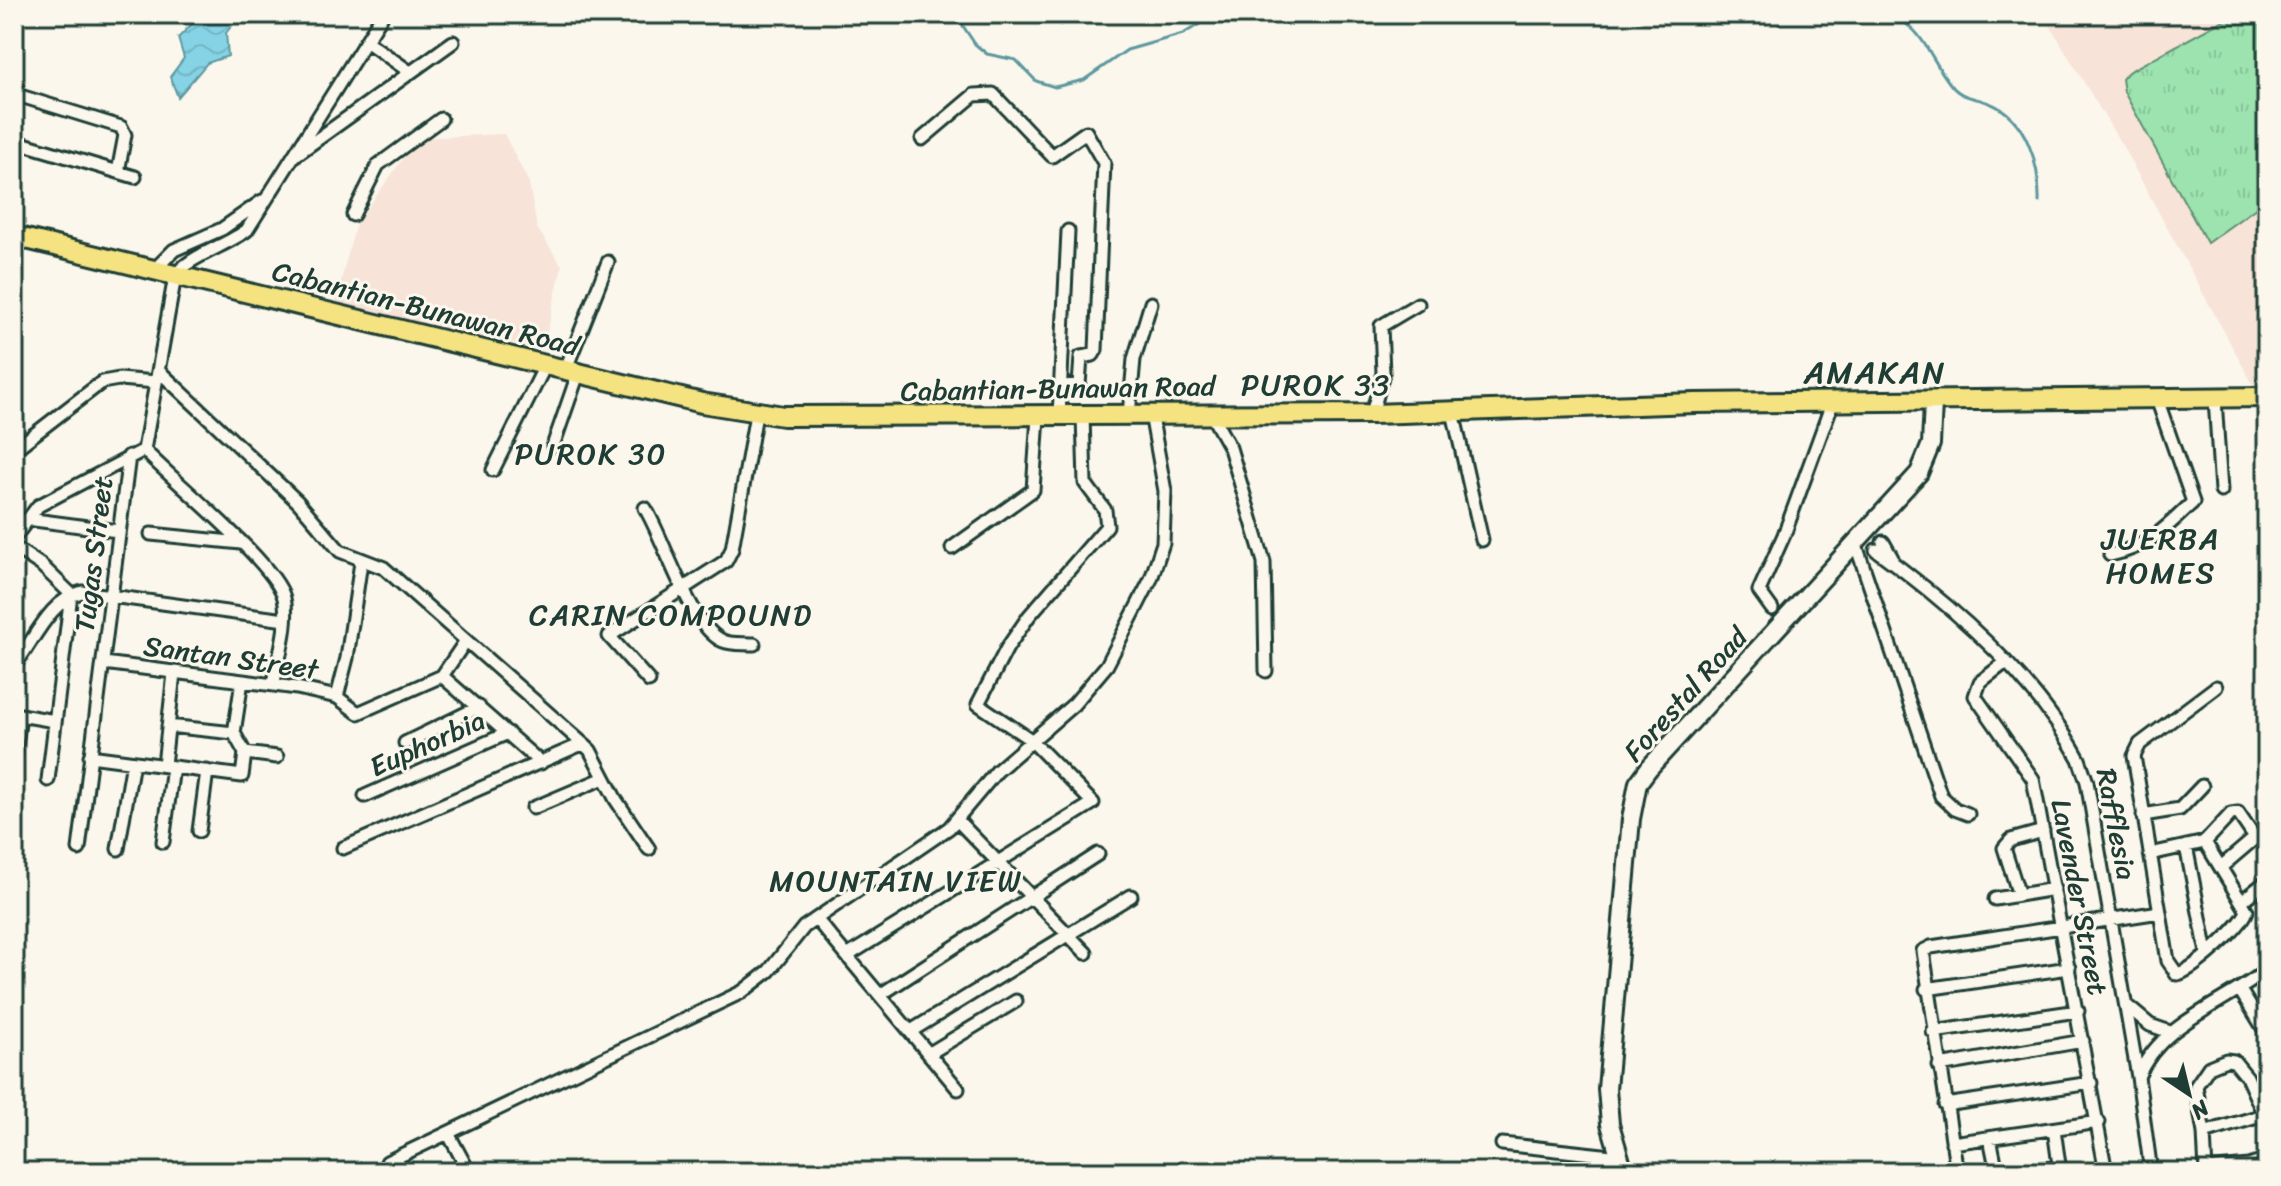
<svg xmlns="http://www.w3.org/2000/svg" width="2281" height="1186" font-family="Sriracha,sans-serif">
<style>
.built{fill:#f7e3d8}
.park{fill:url(#park-tufts);stroke:#5e9072;stroke-width:2}
.water{fill:url(#water-waves);stroke:#5d979e;stroke-width:2}
.lines{fill:none;stroke-linecap:round;stroke-linejoin:round}
.stream{stroke:#5d979e;stroke-width:3}
.street-casing{stroke:#1f3d34;stroke-width:17}
.secondary-casing{stroke:#1f3d34;stroke-width:22}
.primary-casing{stroke:#1f3d34;stroke-width:24}
.street{stroke:#fbf7ec;stroke-width:11}
.secondary{stroke:#fbf7ec;stroke-width:16}
.primary{stroke:#f5e382;stroke-width:18}
.labels{text-anchor:middle;stroke-width:6;stroke-linejoin:round;paint-order:stroke}
.street-label{font-size:28px;fill:#1f3d34;stroke:#fbf7ec}
.neighbourhood-label{font-size:30px;letter-spacing:2px;fill:#1f3d34;stroke:#fbf7ec}
.quarter-label{font-size:32px;letter-spacing:2px;fill:#1f3d34;stroke:#fbf7ec}
</style>
<defs>
<pattern id="park-tufts" width="24" height="20" patternUnits="userSpaceOnUse" patternTransform="scale(2)"><rect width="24" height="20" fill="#9ce3b0"/><path d="M3 7l-1-3M5 7V3M7 7l1-3M15 17l-1-3M17 17v-4M19 17l1-3" fill="none" stroke="#86c498"/></pattern>
<pattern id="water-waves" width="16" height="10" patternUnits="userSpaceOnUse" patternTransform="scale(2)"><rect width="16" height="10" fill="#86d3e5"/><path d="M0 5q4-4 8 0t8 0" fill="none" stroke="#73b6c5"/></pattern>
</defs>
<rect width="100%" height="100%" fill="#fbf7ec"/>
<filter id="ink" filterUnits="userSpaceOnUse"><feTurbulence type="fractalNoise" baseFrequency=".0125" numOctaves="2"/><feDisplacementMap in="SourceGraphic" scale="16" xChannelSelector="R" yChannelSelector="G"/><feConvolveMatrix kernelMatrix="1 2 1 2 8 2 1 2 1" color-interpolation-filters="sRGB"/></filter>
<g filter="url(#ink)">
<path class="built" d="M2043 14H2267V389L2256 390 2123 147Z
M504 134 529 183 537 228 562 266 543 350 335 303 356 224 418 138Z"/>
<path class="park" d="M2235 14H2267V200L2207 243 2124 92 2122 79 2128 72Z"/>
<path class="water" d="M202 14H241L226 33 228 56 207 63 178 97 170 77 184 58 178 38Z"/>
<g class="lines">
<path class="stream" d="M955 14 975 44 987 54 1016 60 1036 81 1055 87 1084 80 1127 50 1183 34 1216 14
M1686 14 1703 22 1728 14
M1880 14C1923 20 1927 56 1951 85 1962 99 1975 97 1989 103 2027 117 2040 166 2039 202"/>
<g class="street-casing">
<path id="street" d="M1060 14 1061 17 1067 14
M366 41 410 72
M14 94 121 127 125 135 118 172
M922 139 974 95 993 94 1052 156 1086 132 1104 163 1096 350 1093 355 1081 357 1079 385 1062 386
M14 141 135 177
M297 154 453 42
M353 215 378 165 441 119
M154 270 174 250 222 229 262 201
M159 371 298 502 340 551 384 568 590 750 616 800 649 849
M565 371 608 262
M2215 399 2221 491
M1453 412 1482 540
M1211 414 1230 448 1264 562 1266 671
M1372 414 1383 373 1381 326 1418 304
M1129 415 1134 359 1151 303
M1059 417 1068 231
M553 446 578 374
M14 450 102 382 119 379 156 382
M144 450 175 276C187 257 228 245 247 230L383 14
M144 450C173 481 276 564 284 598 290 623 278 658 274 683
M493 470 545 366
M645 508C664 538 690 627 723 641 732 645 744 643 754 644
M27 519 118 531
M151 534 241 543
M14 538 38 506 144 450
M1883 542 1892 558
M1856 545 1941 796 1955 809 1968 814
M14 547 41 565 71 594 48 780
M952 548 1033 490 1038 417
M1876 550C1950 604 2034 676 2079 759L2087 782 2138 1077 2151 1172
M2110 555C2147 548 2167 527 2193 502L2157 399
M1772 609 1759 591 1784 535 1833 401
M2006 662 1980 682 1975 696 2033 779 2106 1172
M104 663 297 688 337 697 358 713 442 676 465 642
M14 666C34 641 49 600 82 592L285 620
M442 676 541 763
M649 681 609 636 726 561 732 549 756 414
M337 697 347 658 361 562
M14 714 55 721
M168 726 234 733
M405 743 479 707
M245 753 277 757
M90 756 242 776 245 753 234 733 242 681
M14 762 20 715
M164 765 174 673
M365 796 508 733
M533 808 604 778
M2143 815 2180 809 2202 786
M957 820 1086 953
M199 831 207 771
M163 842 173 767
M2205 842 2247 911C2241 927 2193 971 2177 974L2168 961 2134 756 2140 744 2216 687
M2186 846 2207 953
M343 848 582 744
M79 849 129 456
M118 849 133 762
M2150 854 2205 842 2231 814 2238 813 2255 838 2221 867
M2019 895 2004 848 2011 840 2043 831
M1995 899 2054 889
M2243 900 2267 881
M817 920 958 1089
M847 956 1093 803 1031 740 978 704 1007 648 1029 616 1107 526 1105 510 1085 483 1083 416
M1926 989 2069 968
M2240 990 2267 1034
M880 995 1098 854
M2126 1005 2150 1025 2170 1032
M911 1031 1131 896
M1933 1032 2078 1011
M930 1053 1016 1001
M1939 1066 2083 1041
M2138 1077C2160 1023 2224 1004 2267 970
M1945 1105 2091 1083
M2054 1129 2060 1172
M448 1133 469 1172
M2204 1133 2267 1114
M1990 1138 1997 1172
M1952 1143 2099 1122
M1502 1144 1621 1157
M387 1162 742 992 769 971 804 927 949 828 997 771 1074 704 1107 665 1151 579 1163 543 1165 491 1151 414
M2206 1170 2249 1166 2267 1160
M1957 1172 1923 951 1931 947 2160 912
M2020 1172 2060 1167
M2206 1172 2204 1133 2196 1086 2209 1067 2226 1060 2234 1061 2247 1077 2264 1115"/>
</g>
<g class="secondary-casing">
<path id="secondary" d="M1624 1172 1610 1124 1607 1089 1631 819 1638 783 1649 768 1919 473 1931 444 1933 403"/>
</g>
<g class="primary-casing">
<path id="primary" d="M14 236 702 403 783 416 1372 414 1695 403 2267 397"/>
</g>
<use href="#street" class="street"/>
<use href="#secondary" class="secondary"/>
<use href="#primary" class="primary"/>
</g>
</g>
<g class="labels">
<g class="street-label">
<text transform="translate(426 308) rotate(14)" y="10">Cabantian-Bunawan Road</text>
<text transform="translate(1058 388) rotate(-1)" y="10">Cabantian-Bunawan Road</text>
<text transform="translate(93 554) rotate(-83)" y="10">Tugas Street</text>
<text transform="translate(231 657) rotate(8)" y="10">Santan Street</text>
<text transform="translate(1685 694) rotate(-48)" y="10">Forestal Road</text>
<text transform="translate(427 743) rotate(-24)" y="10">Euphorbia</text>
<text transform="translate(2117 824) rotate(79)" y="10">Rafflesia</text>
<text transform="translate(2080 897) rotate(79)" y="10">Lavender Street</text>
</g>
<g class="neighbourhood-label">
<text x="1316" y="395">PUROK 33</text>
<text x="591" y="464">PUROK 30</text>
<text x="2161" y="549">JUERBA<tspan x="2161" dy="34">HOMES</tspan></text>
<text x="671" y="625">CARIN COMPOUND</text>
<text x="896" y="891">MOUNTAIN VIEW</text>
</g>
<g class="quarter-label">
<text x="1875" y="383">AMAKAN</text>
</g>
</g>
<rect width="2281" height="1186" fill="none" stroke="#fbf7ec" stroke-width="48"/>
<rect x="24" y="24" width="2233" height="1138" fill="none" stroke="#1f3d34" stroke-width="3" filter="url(#ink)"/>
<g transform="translate(2189 1094) rotate(145)" stroke="#fbf7ec" stroke-width="6" paint-order="stroke">
<path d="M0-6L14 30L0 20L-14 30Z" fill="#1f3d34"/>
<text y="-12" font-size="22" font-weight="bold" text-anchor="middle" fill="#1f3d34">N</text>
</g>
</svg>
